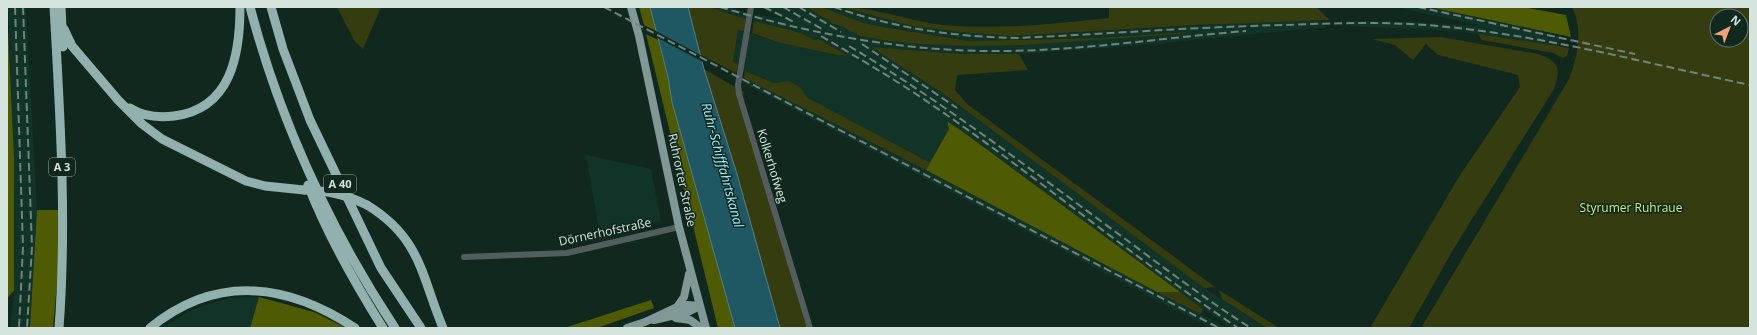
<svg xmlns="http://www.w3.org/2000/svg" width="1757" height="335" font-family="'Open Sans',sans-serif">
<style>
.built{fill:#123327}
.green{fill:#353c10;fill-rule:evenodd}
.forest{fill:#4e5a04}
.water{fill:#1f5763;stroke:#568188}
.pier{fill:#11281f}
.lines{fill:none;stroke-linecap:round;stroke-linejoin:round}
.minor{stroke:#525e5d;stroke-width:6}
.major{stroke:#809997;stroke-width:8}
.highway{stroke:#92b1ae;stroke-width:9}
.rail{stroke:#71847c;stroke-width:2;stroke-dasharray:8 4;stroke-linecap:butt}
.highway-bridge{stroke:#92b1ae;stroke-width:9}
.labels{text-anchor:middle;stroke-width:3;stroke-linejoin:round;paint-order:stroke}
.shield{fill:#11281f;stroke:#9baca5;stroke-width:1}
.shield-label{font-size:11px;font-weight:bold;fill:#d6e4de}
.street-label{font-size:12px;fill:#d6e4de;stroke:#11281f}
.park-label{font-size:12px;fill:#d1e67e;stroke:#11281f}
.water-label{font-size:13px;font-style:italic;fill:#a0ecfe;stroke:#11281f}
</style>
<rect width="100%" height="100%" fill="#11281f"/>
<path class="built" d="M8 7H26L37 210 30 328H10L14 291 15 248 14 158Z
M710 7H730L747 13 746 19Z
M759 7H807L833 24 843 27 860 36 888 41 968 46 1181 34 1186 32 1098 38 969 41 864 23 821 7H841L912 26 1010 36 1240 23 1322 21 1326 27 1133 46 1019 54H961L872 47 944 94 1204 288 1267 328H1231L1180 292 948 121 949 129 931 163 808 98 800 87 789 81 774 83 745 71 733 61 738 30 781 43 846 55 818 39 815 40 801 33 754 21 755 14 784 19Z
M1396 7H1429L1561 36 1559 46 1456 31 1351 26 1347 21 1414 22 1482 26Z
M744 78 926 170 1228 328H1210L743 83Z
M586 155 651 169 661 221 600 235Z
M259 297 250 328H162L193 309 229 298Z"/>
<path class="green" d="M337 7H381L363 49 355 42Z
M688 7H710L746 19 744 31 738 30 733 61 738 65 736 73 701 55Z
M807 7H821L864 23 889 28 969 41 1098 38 1188 32 1181 34 1022 45 968 46 921 44 888 41 860 36 843 27 833 24Z
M841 7C875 7 908 21 942 25 998 30 1053 24 1109 18V7H1316L1330 20 1196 25 1010 36 960 32 912 26Z
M1572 7H1750V328H1421L1569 79C1578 56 1583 29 1572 7ZM1717 16H1741V40H1717Z
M754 21 801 33 815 40 818 39 847 55H838L781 43 752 33Z
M1478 34 1559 46 1569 48 1567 56 1563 58 1553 53 1482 40Z
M1441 37 1538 54C1560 62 1561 68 1554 89L1454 248 1409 328H1370L1460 175 1520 87 1518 75 1438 55 1426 44 1413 60 1395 45 1372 39Z
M871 47 961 54H1019L1028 70 957 75 955 90 967 104 1215 287 1204 288 944 94Z
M704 69 744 92 742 97 812 328H780L737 174Z
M745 71 774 83 789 81 800 87 808 98 931 163 926 170 744 78Z
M1219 290 1279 328H1267L1222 299Z
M1157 292H1180L1203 309 1201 314Z"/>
<path class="forest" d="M7 7 14 158V291L7 298Z
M639 7H650L656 31 644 25Z
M1429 7H1523L1566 15 1571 37Z
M646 34 658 40 668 77 672 102 735 328H718Z
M947 121 966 134 1180 292H1157L926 170 949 129Z
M37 210H58V272L53 328H30Z
M259 297 314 312 346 328H250Z
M651 300 654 308 597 328H564Z"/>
<path class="water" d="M650 7H688L704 69 737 174 780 328H735L672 102 668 77Z"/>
<path class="pier" d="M654 30 704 57 705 63 656 37Z"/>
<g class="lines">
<path class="minor" d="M751 7 738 85 739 94 810 328
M464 257 567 253 679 227"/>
<path class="major" d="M631 7 639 36 679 227 706 328
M677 307 684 297 689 274
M676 318 690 320 701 328
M654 320 688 312 700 306
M627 328 645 322 677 307 688 305 700 306"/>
<path class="highway" d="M54 7C60 114 67 221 59 328
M61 7 63 47
M250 7C280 121 330 229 395 328
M271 7 283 49 310 120 381 268 421 328
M64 29 72 46 118 100 142 124 162 139 246 181 265 186 304 190
M130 108C144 117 158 118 174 116 231 109 240 55 240 7
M308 185C328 236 354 282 383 328
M367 205C421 238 421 275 443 328
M150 328C216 274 287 283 355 328"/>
<path class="rail" d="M15 7 23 247 19 328
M23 7 32 247 27 328
M604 7 1219 328
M720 7C807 33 896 50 987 51 1074 52 1160 38 1246 31
M764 7 794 22
M783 7 822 29
M799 7 841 32
M834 7C894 28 954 37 1017 38 1106 34 1195 27 1284 25 1338 23 1394 21 1448 27 1550 37 1650 64 1750 85
M1418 7 1635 54
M821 36C855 56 889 76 922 98 1030 171 1130 255 1238 328
M862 44 957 108
M849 46C941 101 1026 166 1113 230 1158 263 1203 298 1251 328"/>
<path class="highway-bridge" d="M304 190C329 191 344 194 367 205"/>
</g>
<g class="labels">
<g class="shield">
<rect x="49" y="158" width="26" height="18" rx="3"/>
<rect x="324" y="175" width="32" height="18" rx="3"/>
</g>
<g class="shield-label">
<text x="62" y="171">A 3</text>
<text x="340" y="188">A 40</text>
</g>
<g class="street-label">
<text transform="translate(772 166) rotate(73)" y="4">Kolkerhofweg</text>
<text transform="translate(682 180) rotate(78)" y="4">Ruhrorter Straße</text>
<text transform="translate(605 232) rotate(-12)" y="4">Dörnerhofstraße</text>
</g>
<g class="park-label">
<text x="1631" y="212">Styrumer Ruhraue</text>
</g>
<g class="water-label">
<text transform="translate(723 165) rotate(75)" y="5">Ruhr-Schifffahrtskanal</text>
</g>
</g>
<rect width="1757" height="335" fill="none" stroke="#d6e4de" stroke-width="16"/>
<g transform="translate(1729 28) rotate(42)"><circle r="19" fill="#11281f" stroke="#60736b"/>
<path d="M0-3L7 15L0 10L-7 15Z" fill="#f1a27b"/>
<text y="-6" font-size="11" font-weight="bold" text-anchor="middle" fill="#d6e4de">N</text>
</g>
</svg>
